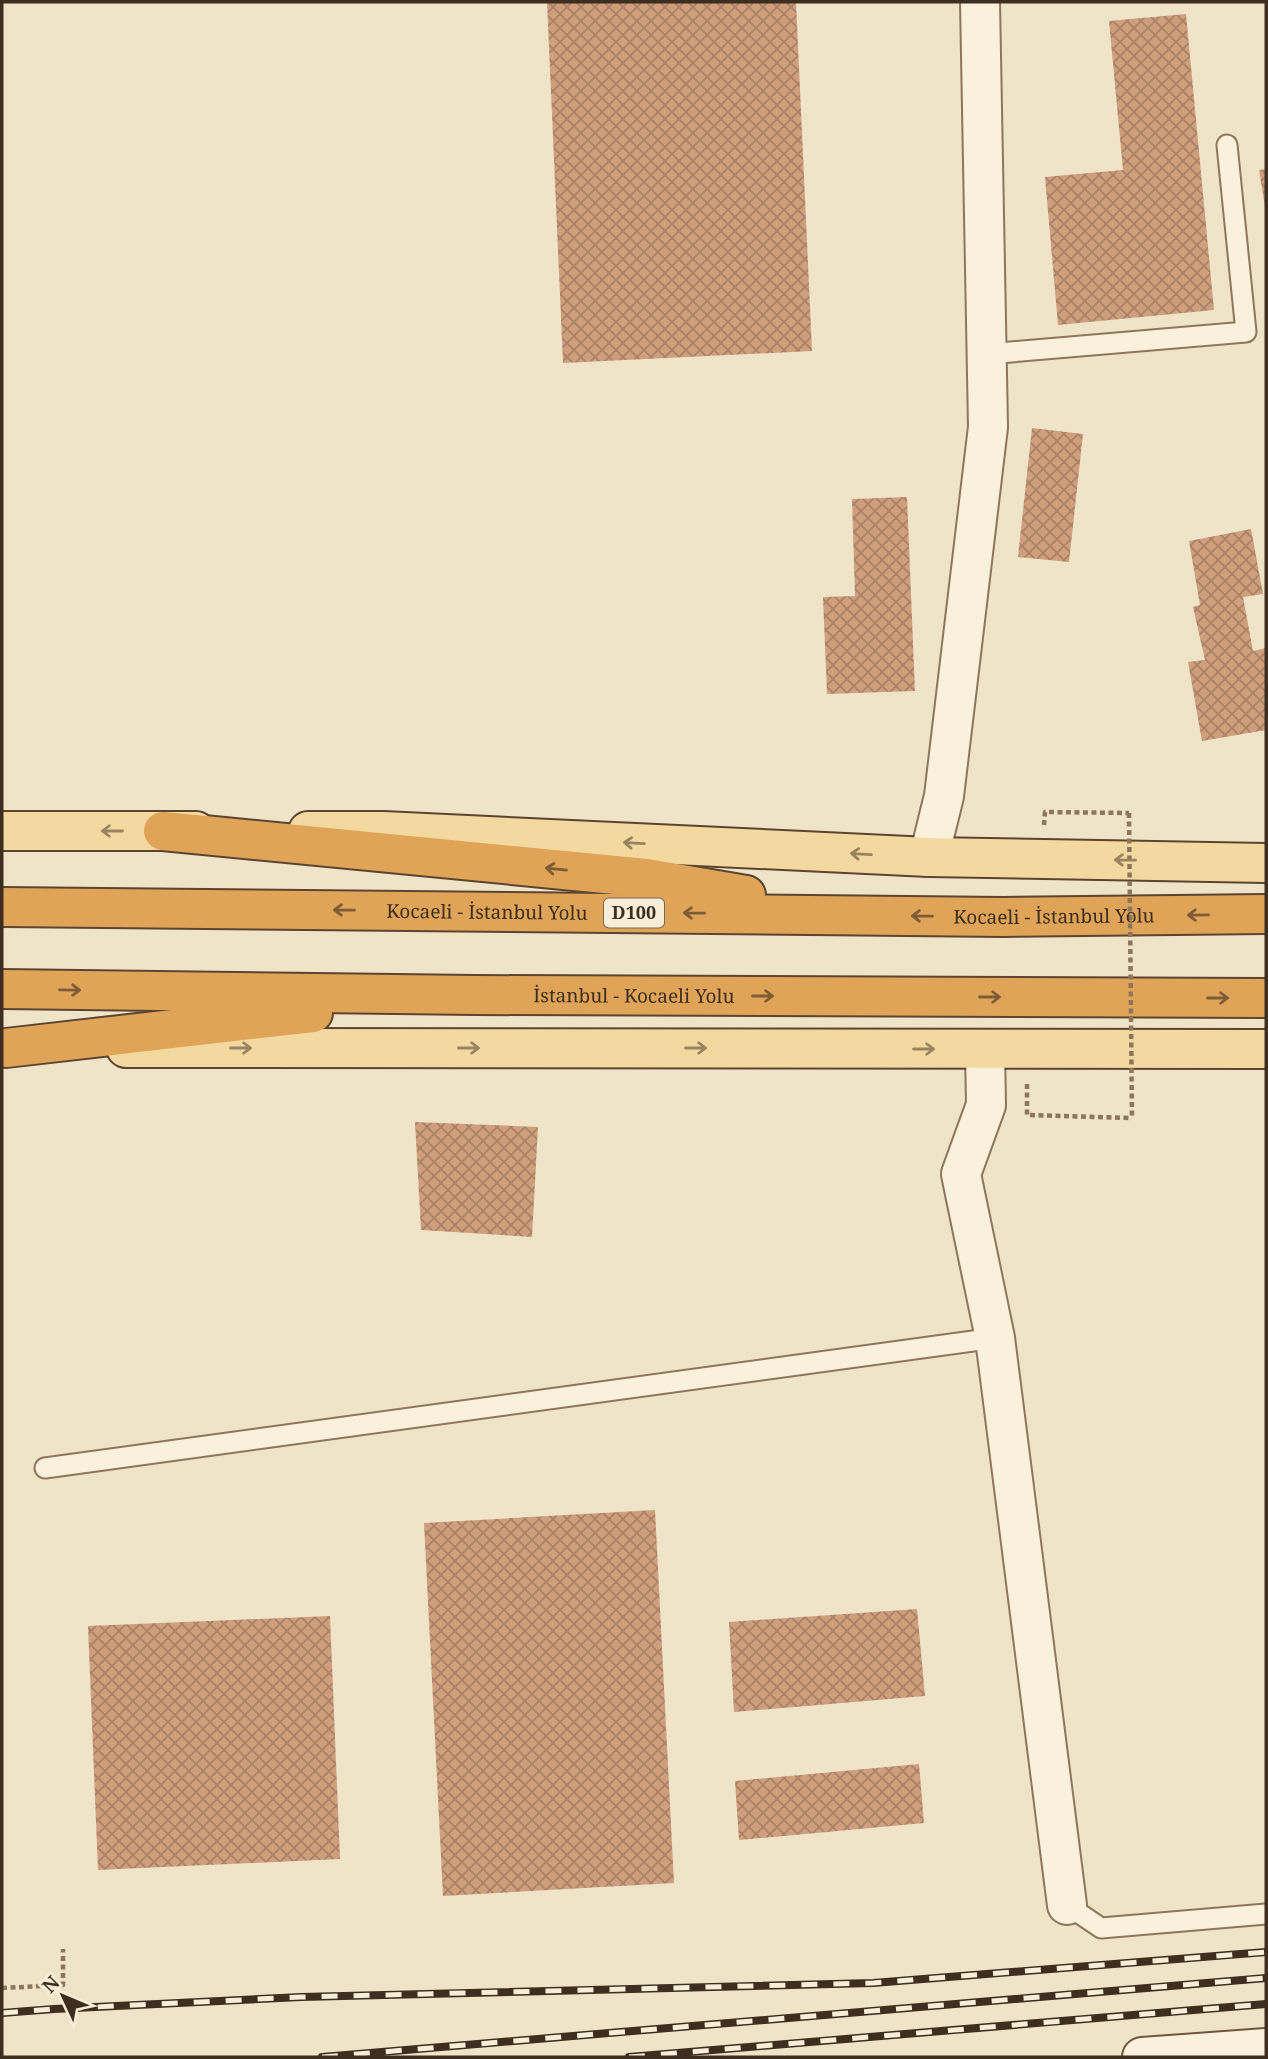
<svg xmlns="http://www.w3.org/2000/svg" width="1268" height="2059" font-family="'Noto Serif',serif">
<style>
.building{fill:url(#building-cross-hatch)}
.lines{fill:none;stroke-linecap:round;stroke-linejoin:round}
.lane-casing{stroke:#8d765c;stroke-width:23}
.street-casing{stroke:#8d765c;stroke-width:42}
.secondary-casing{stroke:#6f573f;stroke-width:42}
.primary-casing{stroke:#5b4430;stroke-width:42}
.highway-casing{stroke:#5b4430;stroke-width:42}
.path{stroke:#8d765c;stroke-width:4.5;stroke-dasharray:5 3.5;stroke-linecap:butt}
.lane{stroke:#faf1dc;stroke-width:19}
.street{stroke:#faf1dc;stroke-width:38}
.secondary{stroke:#faf1dc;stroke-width:38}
.primary{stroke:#f3d9a0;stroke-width:38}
.highway{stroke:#e0a458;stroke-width:38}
.rail-casing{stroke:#3d2e20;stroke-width:8}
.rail{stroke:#f7eed8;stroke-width:5;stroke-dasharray:16;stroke-linecap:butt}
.path-bridge{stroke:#8d765c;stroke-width:4.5;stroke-dasharray:5 3.5;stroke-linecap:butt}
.oneway{stroke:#988460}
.oneway2{stroke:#7e5d36}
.labels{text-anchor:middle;stroke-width:7;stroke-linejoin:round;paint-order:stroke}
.shield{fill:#f7eed8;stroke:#756857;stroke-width:2}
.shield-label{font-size:18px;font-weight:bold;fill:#3d2e20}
.street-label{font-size:19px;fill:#3d2e20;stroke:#f7eed8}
</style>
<defs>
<pattern id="building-cross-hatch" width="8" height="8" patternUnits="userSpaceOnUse" patternTransform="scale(1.75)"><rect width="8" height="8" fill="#cf9f7d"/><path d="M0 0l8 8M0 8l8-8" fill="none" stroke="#a98266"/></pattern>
</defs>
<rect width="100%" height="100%" fill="#f0e4c8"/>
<path class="building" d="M547 2H796L812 351 563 363Z
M1186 14 1214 310 1058 325 1045 177 1123 170 1109 21Z
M1266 169V207H1265L1259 170Z
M1032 428 1083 434 1069 562 1018 557Z
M907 497 915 691 827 694 823 597 855 596 852 499Z
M1251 529 1263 594 1243 597 1253 651 1266 648V730L1202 741 1188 662 1205 660 1193 607 1200 605 1189 541Z
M415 1122 538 1127 532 1237 421 1230Z
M655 1510 674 1883 443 1896 424 1523Z
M917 1609 925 1696 734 1712 729 1622Z
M330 1616 340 1859 98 1870 88 1626Z
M919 1764 924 1823 739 1840 735 1781Z"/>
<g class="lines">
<g class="lane-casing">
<path id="lane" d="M987 354 1246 332 1227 145
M45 1468 995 1338
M1067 1905 1101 1928 1266 1914"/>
</g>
<g class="street-casing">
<path id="street" d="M929 857 944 796 988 427 980 2
M985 1049 986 1105 961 1174 995 1338 1067 1905"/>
</g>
<g class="secondary-casing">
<path id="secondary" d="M1142 2057 1266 2048"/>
</g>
<g class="primary-casing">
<path id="primary" d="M2 831H196
M308 831H383L929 857 1266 863
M126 1048 1266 1049"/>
</g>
<g class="highway-casing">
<g id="highway">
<path d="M163 831 646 878 746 895"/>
<path id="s1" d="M2 907 1003 917 1266 914"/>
<path id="s2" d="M2 989 476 995 1266 998"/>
<path d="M6 1048 313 1013"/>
</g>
</g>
<path class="path" d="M1044 825 1045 812 1129 813
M1027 1084V1115L1132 1118
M2 1988 63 1985V1949"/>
<use href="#lane" class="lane"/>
<use href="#street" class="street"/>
<use href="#secondary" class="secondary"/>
<use href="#primary" class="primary"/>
<use href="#highway" class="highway"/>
<g class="rail-casing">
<path id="rail" d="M2 2013 54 2009 301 1997 873 1983 1266 1952
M322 2057 1266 1978
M629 2057 1266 2004"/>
</g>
<use href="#rail" class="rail"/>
<path class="path-bridge" d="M1129 813 1132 1118"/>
</g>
<defs><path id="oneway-shaft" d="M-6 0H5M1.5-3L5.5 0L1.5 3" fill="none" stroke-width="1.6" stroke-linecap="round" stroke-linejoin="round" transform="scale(1.75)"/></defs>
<g class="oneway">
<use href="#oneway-shaft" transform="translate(112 831) rotate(-180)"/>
<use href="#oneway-shaft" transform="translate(634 843) rotate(-177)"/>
<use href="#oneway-shaft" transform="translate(861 854) rotate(-177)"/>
<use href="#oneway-shaft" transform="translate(1125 860) rotate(-179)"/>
<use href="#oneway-shaft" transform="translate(241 1048)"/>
<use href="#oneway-shaft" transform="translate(469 1048)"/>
<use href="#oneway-shaft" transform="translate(696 1048)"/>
<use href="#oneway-shaft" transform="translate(924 1049)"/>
</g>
<g class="oneway2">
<use href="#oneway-shaft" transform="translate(556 869) rotate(-174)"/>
<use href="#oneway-shaft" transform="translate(344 910) rotate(-179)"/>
<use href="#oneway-shaft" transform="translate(694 913) rotate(-179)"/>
<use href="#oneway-shaft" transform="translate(1198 915) rotate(179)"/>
<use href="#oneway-shaft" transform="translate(922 916) rotate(-179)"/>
<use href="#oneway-shaft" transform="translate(70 990) rotate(1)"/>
<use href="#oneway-shaft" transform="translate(763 996)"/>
<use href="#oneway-shaft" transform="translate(990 997)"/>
<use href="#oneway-shaft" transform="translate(1218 998)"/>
</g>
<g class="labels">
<rect class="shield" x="604" y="898.5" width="60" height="29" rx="5"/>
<g class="shield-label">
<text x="634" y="919">D100</text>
</g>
<g class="street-label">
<text dy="7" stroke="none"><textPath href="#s1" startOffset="485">Kocaeli - İstanbul Yolu</textPath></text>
<text dy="7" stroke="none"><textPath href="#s1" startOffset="1052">Kocaeli - İstanbul Yolu</textPath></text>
<text dy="7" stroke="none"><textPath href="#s2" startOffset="632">İstanbul - Kocaeli Yolu</textPath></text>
</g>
</g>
<rect width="1268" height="2059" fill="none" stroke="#3d2e20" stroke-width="7"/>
<g transform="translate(63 1996) rotate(314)" stroke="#f7eed8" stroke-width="5" paint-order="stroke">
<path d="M0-5L12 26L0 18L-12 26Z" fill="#3d2e20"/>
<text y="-10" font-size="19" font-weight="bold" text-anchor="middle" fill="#3d2e20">N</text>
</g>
</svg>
